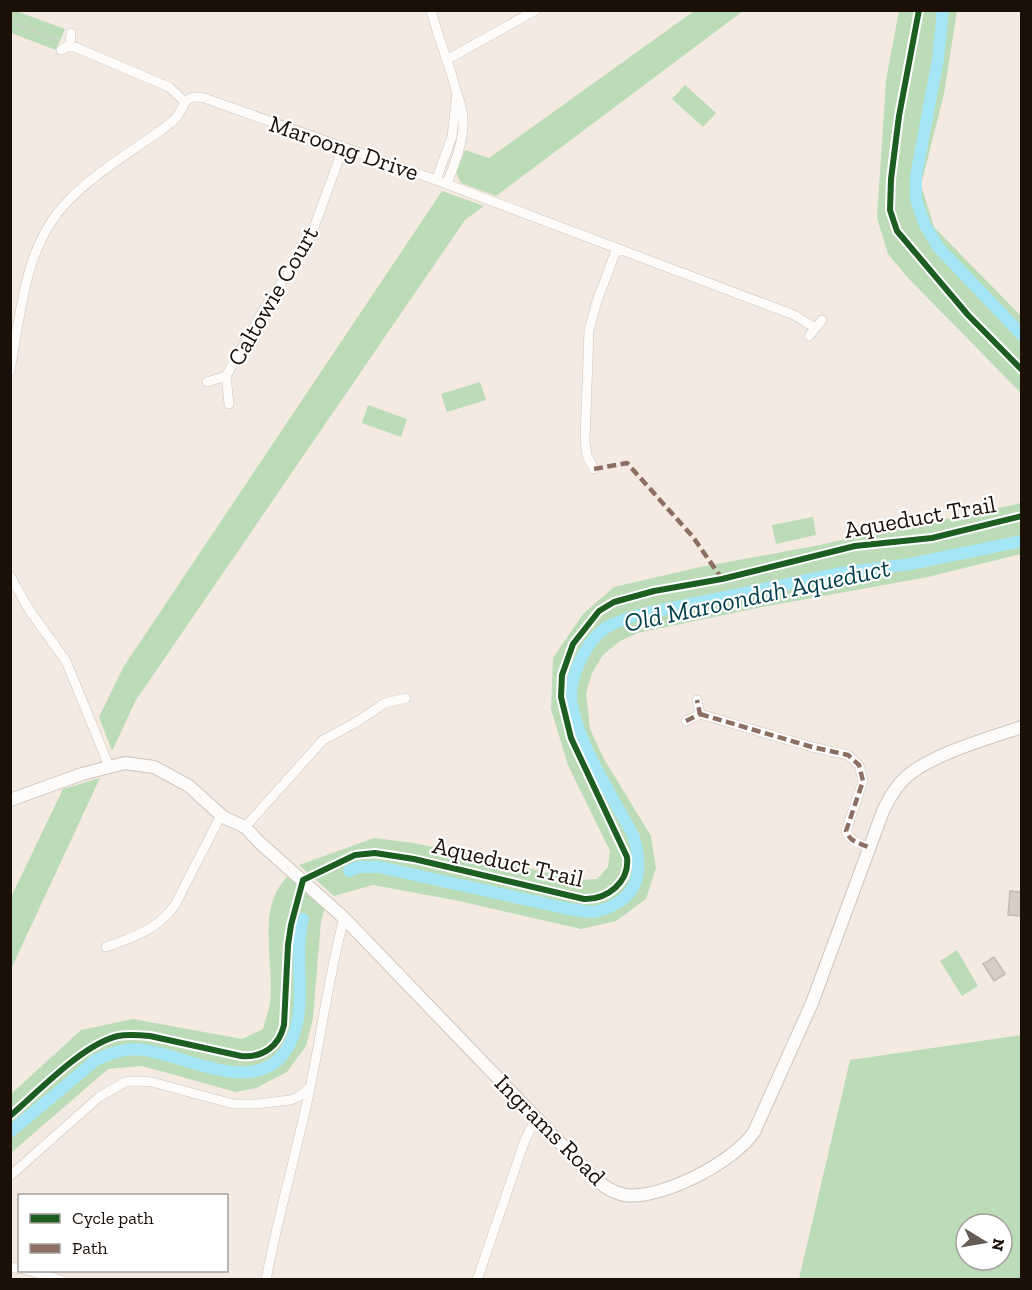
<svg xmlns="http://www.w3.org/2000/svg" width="1032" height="1290" font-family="'Zilla Slab',serif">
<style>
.green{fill:#bcdcb8;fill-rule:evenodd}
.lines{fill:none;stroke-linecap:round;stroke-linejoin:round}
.canal{stroke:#a4e6f5;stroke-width:12}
.building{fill:#d7cdc4;stroke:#c5bbb3;stroke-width:1.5}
.minor-casing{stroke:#cfc5bc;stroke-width:10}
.tertiary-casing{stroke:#cfc5bc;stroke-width:14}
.path{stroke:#d2cfcd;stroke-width:2;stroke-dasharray:3 3;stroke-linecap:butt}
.minor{stroke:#fdfcfa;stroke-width:9}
.tertiary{stroke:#fdfcfa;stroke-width:12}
.quiet{stroke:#8d6e63;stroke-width:4.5;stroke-dasharray:9 4.5;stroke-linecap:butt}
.cycleway-casing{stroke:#fff;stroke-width:10}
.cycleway{stroke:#1b5e20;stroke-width:6}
.labels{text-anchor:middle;stroke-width:4.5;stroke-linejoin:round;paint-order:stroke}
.street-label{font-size:24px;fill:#1b1008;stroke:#fff}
.water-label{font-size:26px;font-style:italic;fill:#003f4c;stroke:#fff}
</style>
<rect width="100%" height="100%" fill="#f4eae1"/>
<path class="green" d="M10 11H16L65 29 56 50 11 33Z
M694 11H743L496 196 461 183 456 173 465 150 489 158Z
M899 11H957L944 94 921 185 934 227 1021 316V393L909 279 888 254 877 218 886 80Z
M685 85 716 113 703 127 672 99Z
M442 191 484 206 465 220 136 700 112 751 99 717 124 666Z
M480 382 486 400 447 412 441 394Z
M368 405 407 419 401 437 362 423Z
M1021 503V554L928 577 762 607 638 633 620 641 603 655 592 673 586 693 590 729 604 759 651 836 656 868 646 899 616 921 581 929 459 901 373 885 334 896 299 865 374 838 414 843 581 880 597 879 608 867 610 851 568 765 551 709 553 658 583 614 614 587 700 567 820 545 889 529 958 517Z
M813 517 816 535 776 544 772 525Z
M100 778 11 969V897L63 789Z
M288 876 325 907 321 921 313 1018 306 1046 287 1072 256 1088 236 1092 142 1066 108 1069 11 1153V1094L81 1030 133 1019 242 1039 263 1029C265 1020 269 1011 270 1002 275 961 255 909 288 876Z
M957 950 978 986 962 996 940 961Z
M1021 1035V1279H799L850 1060ZM966 1224H1002V1260H966Z"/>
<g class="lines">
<path class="canal" d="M943 10 938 59 916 176V200L925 225 938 247 1022 335
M349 871 358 867H379L569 909C577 910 585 912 593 912 602 911 611 907 619 902 643 886 641 859 633 835 613 797 574 738 571 697 571 685 575 671 580 661 596 627 613 621 647 613L841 573 910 564 1022 541
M10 1132 96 1060C111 1053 127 1047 144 1050 193 1057 269 1105 294 1034 307 997 293 956 303 919"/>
</g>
<path class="building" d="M1010 891 1022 892V916L1008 915Z
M994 957 1005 974 994 981 983 964Z"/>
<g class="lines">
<g class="minor-casing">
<path id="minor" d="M431 10C438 37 449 63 456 90 460 102 464 112 463 126 462 146 454 165 447 184
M70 45 169 87 185 102
M61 50 70 45 71 33
M448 59 536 10
M436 180 452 137 457 93
M809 336 822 320
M10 371C21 314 24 247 66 203 93 174 131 152 164 128 167 125 172 123 175 119 185 108 182 93 204 98L436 180 794 315 815 328
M226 376 264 309 308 244 343 148
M207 382 226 376 229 404
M594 469 587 456 585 441 589 330 597 301 617 248
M10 576 30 611 66 661 109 766
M700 714 812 747 848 755 859 765 863 781 846 831C850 842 859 843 868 847
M686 721 700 714 697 700
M245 827 323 740 355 723 385 703 406 698
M106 947C134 937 157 930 175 905L221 815
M10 1176 99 1097 125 1082 134 1081 152 1082 233 1104H256L290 1100 298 1097 310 1087
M10 1267 20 1269
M26 1270 61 1280
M266 1280C278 1215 297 1152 310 1088 322 1031 329 974 344 918
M477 1280 525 1140 536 1118"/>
</g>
<g class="tertiary-casing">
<path id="tertiary" d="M10 800 82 774 125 763 154 767 189 786 223 817 245 827 259 842 344 918 593 1177C602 1185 612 1193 625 1195 661 1200 734 1162 754 1132L812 1003 883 811C889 798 896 786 906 777 932 754 989 738 1022 727"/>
</g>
<path class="path" d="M10 22 58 40"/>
<use href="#minor" class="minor"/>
<use href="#tertiary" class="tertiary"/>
<path class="quiet" d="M594 469 627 463 693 537 722 579
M700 714 812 747 848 755 859 765 863 781 846 831C850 842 859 843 868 847
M686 721 700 714 697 700"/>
<g class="cycleway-casing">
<path id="cycleway" d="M919 10 899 116 891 179 890 210 897 231 968 315 1022 370
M10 1116C38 1092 83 1044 118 1036 128 1034 139 1035 150 1036L241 1056C262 1058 279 1047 284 1025L288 945 291 925 303 880 355 855 375 853 414 859 584 899C607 900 630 882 627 857L571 738 561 697 562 675 573 644 599 611 614 602 654 591 722 579 855 546 932 538 1022 516"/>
</g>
<use href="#cycleway" class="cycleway"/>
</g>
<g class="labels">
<g class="street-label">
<text transform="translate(344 148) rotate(19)" y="8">Maroong Drive</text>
<text transform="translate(273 296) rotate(-60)" y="8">Caltowie Court</text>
<text transform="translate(920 517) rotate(-10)" y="8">Aqueduct Trail</text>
<text transform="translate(508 862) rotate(13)" y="8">Aqueduct Trail</text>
<text transform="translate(550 1130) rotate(45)" y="8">Ingrams Road</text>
</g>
<g class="water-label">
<text transform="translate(757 595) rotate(-12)" y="9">Old Maroondah Aqueduct</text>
</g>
</g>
<rect width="1032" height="1290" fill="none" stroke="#1b1008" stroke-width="24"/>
<rect x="18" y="1194" width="210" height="78" fill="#ffffff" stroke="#a49f9c" stroke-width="1.5"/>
<rect x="30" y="1214" width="30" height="9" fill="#1b5e20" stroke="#a49f9c" stroke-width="1.5"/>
<text x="72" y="1224" font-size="18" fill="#1b1008">Cycle path</text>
<rect x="30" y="1244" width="30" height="9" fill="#8d6e63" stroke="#a49f9c" stroke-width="1.5"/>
<text x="72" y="1254" font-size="18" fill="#1b1008">Path</text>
<g transform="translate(984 1242) rotate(101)"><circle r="28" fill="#ffffff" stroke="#a49f9c" stroke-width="1.5"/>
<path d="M0-4.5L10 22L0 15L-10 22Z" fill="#675c54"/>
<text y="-9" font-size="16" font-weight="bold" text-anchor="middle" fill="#1b1008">N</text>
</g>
</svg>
